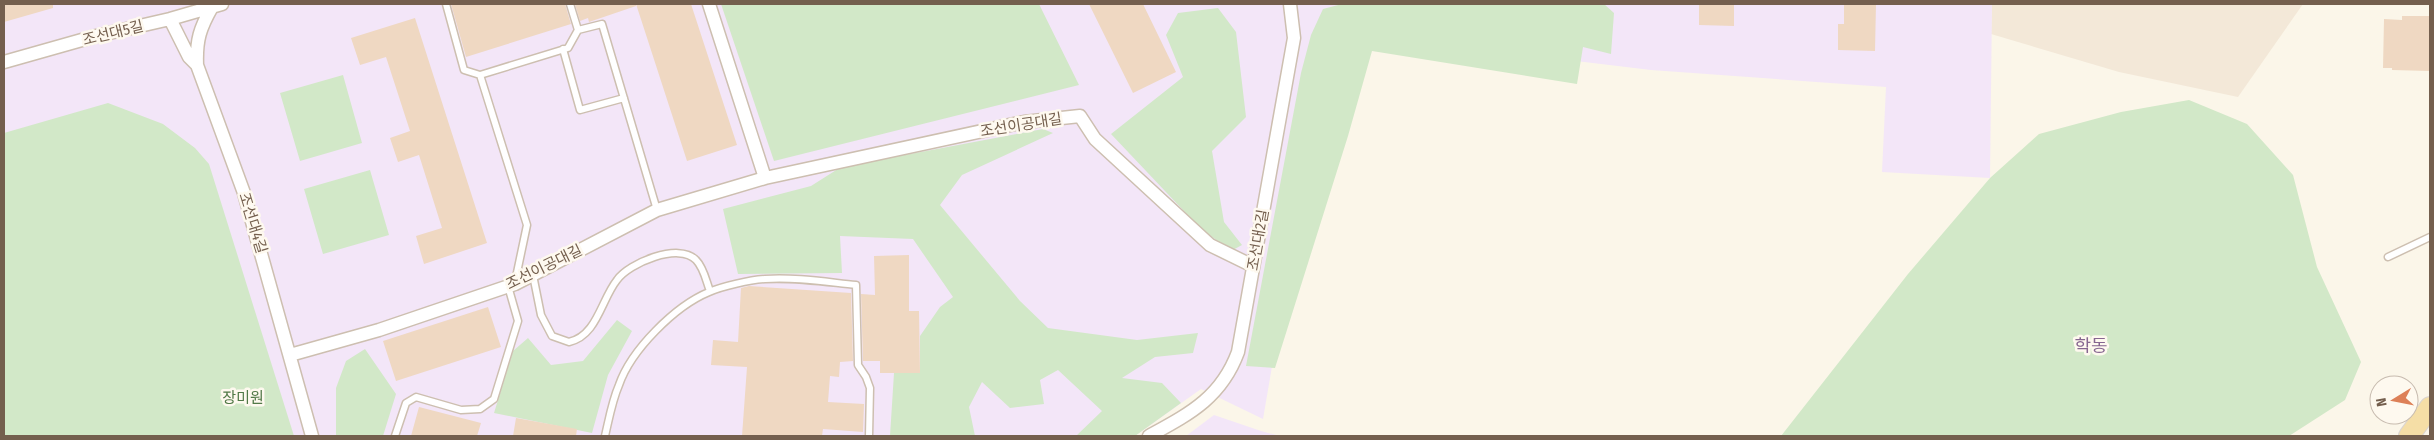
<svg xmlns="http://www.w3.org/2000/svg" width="2434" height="440" font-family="'Fira Sans Condensed','Noto Sans KR',sans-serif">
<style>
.residential{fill:#f3e8d8}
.education{fill:#f3e6f8}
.green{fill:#d2e8c8}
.building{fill:#efd8c2}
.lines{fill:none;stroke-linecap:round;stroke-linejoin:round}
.lane-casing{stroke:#cdbfb0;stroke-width:9}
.street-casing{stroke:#cdbfb0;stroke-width:15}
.primary-casing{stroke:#dbd5d1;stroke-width:22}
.lane{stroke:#fff;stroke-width:6}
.street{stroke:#fff;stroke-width:12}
.primary{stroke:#f5dea6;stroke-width:20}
.labels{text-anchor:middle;stroke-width:5;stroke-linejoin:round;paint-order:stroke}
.street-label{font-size:15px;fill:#745f4e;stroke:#fef9ef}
.park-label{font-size:15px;fill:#517947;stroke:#fef9ef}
.quarter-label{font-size:18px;fill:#866690;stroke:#fef9ef}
</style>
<rect width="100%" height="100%" fill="#fbf6e9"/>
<path class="residential" d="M1992 4H2303L2238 97 2119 72 1991 34Z"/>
<path class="education" d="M4 4H1992L1990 178 1882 172 1886 87 1651 70 1352 34 1327 45 1263 419 1201 389 1135 436H4Z
M1214 415 1261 431 1280 436H1186Z"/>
<path class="green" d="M721 4H1039L1079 85 774 161Z
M1342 4H1604L1614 13 1611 54 1583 47 1577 84 1372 51 1348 136 1275 368 1246 366 1301 73 1311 35 1323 9Z
M1218 8 1236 32 1246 117 1212 151 1224 222 1242 245 1231 251 1200 228 1111 134 1183 77 1166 35 1178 13Z
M343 75 362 143 300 161 280 93Z
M2189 100 2247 124 2293 175 2317 267 2361 362 2345 400 2289 436H1781L1908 274 1990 178 2039 134 2121 112Z
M108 103 163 124 195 148 209 164 294 436H4V133Z
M1043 129 1053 133 962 175 940 205 1020 301 1048 328 1137 340 1198 333 1193 353 1155 357 1122 378 1162 383 1181 403 1135 436H1076L1102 411 1058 370 1040 380 1044 404 1010 408 982 382 969 407 975 436H890L894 373H920V336L940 307 953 297 913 239 840 236 842 273 738 274 723 209 811 186 841 167Z
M370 170 389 235 323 254 304 189Z
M617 320 632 331 608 375 592 433 494 413 513 351 528 338 551 365 583 361Z
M365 349 396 394 383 436H336V388L346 361Z"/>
<path class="building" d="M4 4H53V8L4 22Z
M451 4H565L571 24 466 57Z
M575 4H636V6L589 22 588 18 580 21Z
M636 4H691L737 145 687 161Z
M1089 4H1143L1176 72 1133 93Z
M1699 4H1734V26L1699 25Z
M1844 4H1876L1875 51 1838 50V24H1844Z
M2402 16H2430V71L2392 70V68H2383L2384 19 2402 20Z
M415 18 487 243 424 264 416 236 442 228 419 155 398 162 390 138 410 131 386 57 360 65 351 38Z
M909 255V311H919L920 373H880V361H863L861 294 875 295 874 256Z
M749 286 851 293 853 361 840 362 839 377 830 376 828 402 864 404 863 432 823 429 822 436H742L747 367 711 365 713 340 738 342 741 288Z
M488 307 501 347 396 381 383 341Z
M419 407 481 423 477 436H411Z
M516 418 577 429 576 436H513Z"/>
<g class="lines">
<g class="lane-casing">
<path id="lane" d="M446 4 464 70 480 75
M570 4 578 30 602 24 657 210
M563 49 580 110 624 98
M2388 257 2430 237
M533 275 541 315 552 336 569 342C597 336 601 300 617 280 629 263 679 242 696 260 704 268 706 281 710 291
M515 282 527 225 480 75 568 48 578 30
M395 436 406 403 416 397 461 410 480 409 494 399 518 321 508 286
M605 436C609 419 612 401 619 385 631 350 675 306 709 292 723 286 750 280 765 279 795 277 826 282 856 285L858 365 866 377 870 388 869 436"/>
</g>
<g class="street-casing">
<path id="street" d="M709 4 765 178
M170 19 189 57 197 65 244 193 312 436
M4 62 96 36 170 19 222 4
M197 65C196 40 200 28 212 7
M290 355 379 330 515 284 657 210 765 178 1024 122 1080 116 1095 139 1210 245 1253 266
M1149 436C1189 414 1221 398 1238 352L1294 38 1290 4"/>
</g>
<g class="primary-casing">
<path id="primary" d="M2409 436 2430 407"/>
</g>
<use href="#lane" class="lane"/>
<use href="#street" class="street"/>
<use href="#primary" class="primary"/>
</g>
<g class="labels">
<g class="street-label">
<text transform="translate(113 33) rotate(-14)" y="5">조선대5길</text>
<text transform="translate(1021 125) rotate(-9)" y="5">조선이공대길</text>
<text transform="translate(253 223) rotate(73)" y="5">조선대4길</text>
<text transform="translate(1258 240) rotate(-80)" y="5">조선대2길</text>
<text transform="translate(544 267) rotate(-26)" y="5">조선이공대길</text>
</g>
<g class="park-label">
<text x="243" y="403">장미원</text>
</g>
<g class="quarter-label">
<text x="2091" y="352">학동</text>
</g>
</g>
<rect width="2434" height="440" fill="none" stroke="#745f4e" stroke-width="10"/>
<g transform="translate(2394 400) rotate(260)"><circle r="24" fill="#fef9ef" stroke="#c7bbaf"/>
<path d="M0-4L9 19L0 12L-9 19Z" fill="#dd8057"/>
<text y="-8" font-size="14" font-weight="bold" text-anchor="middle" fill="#745f4e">N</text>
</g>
</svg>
